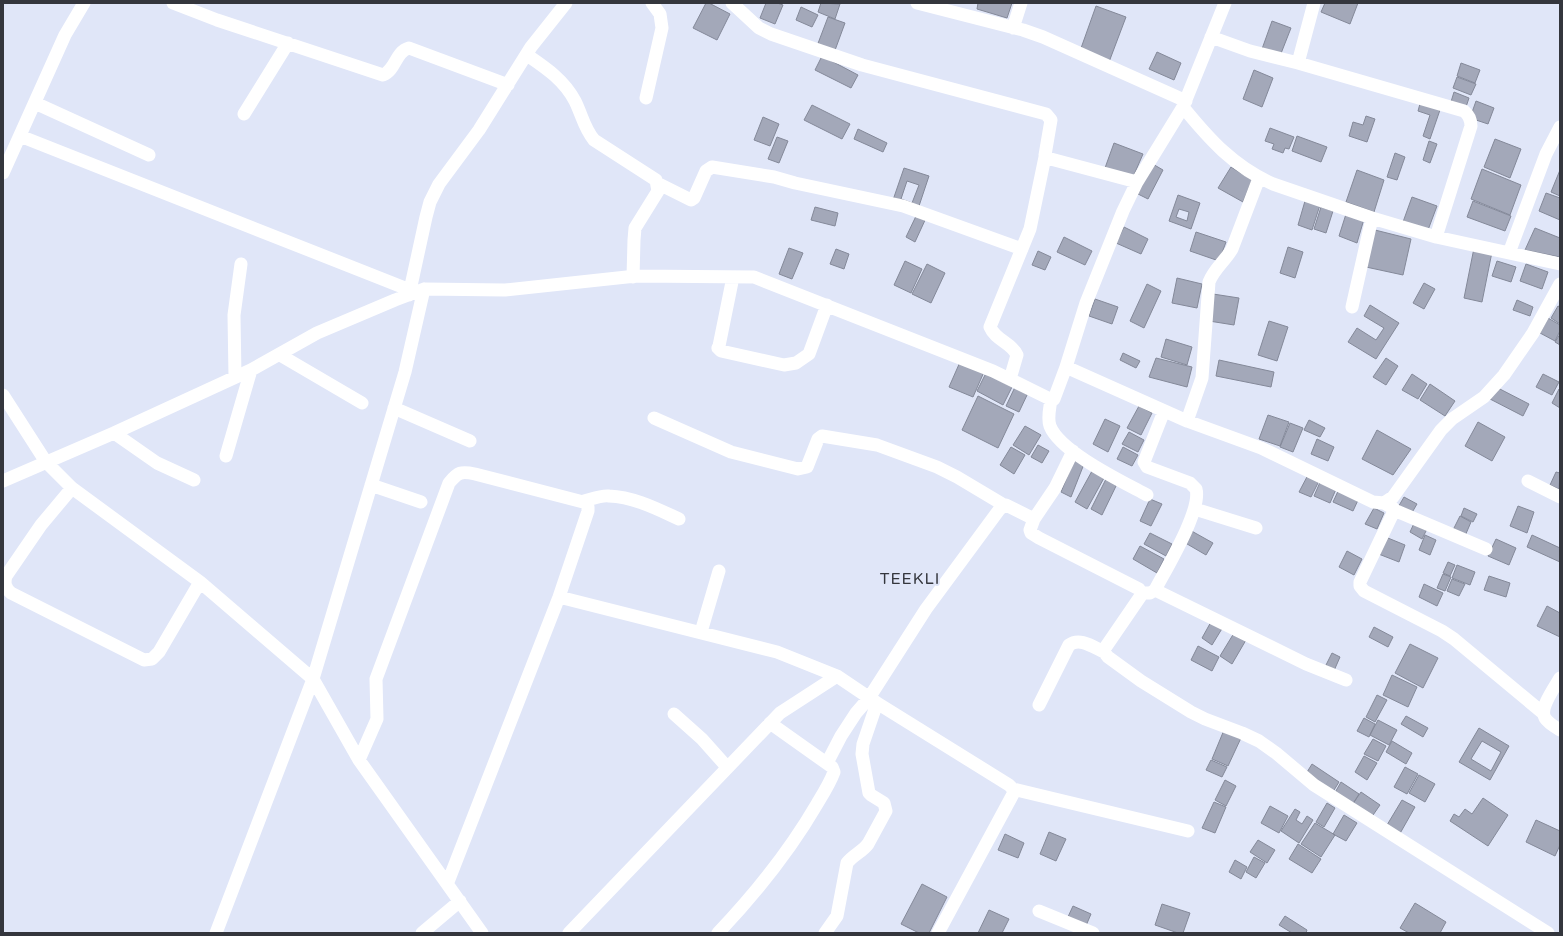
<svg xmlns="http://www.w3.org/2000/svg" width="1563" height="936" font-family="'Varela Round',sans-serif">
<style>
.building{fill:#a3a8b9;stroke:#848999;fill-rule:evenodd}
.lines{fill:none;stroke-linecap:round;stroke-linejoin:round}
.street{stroke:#fff;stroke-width:13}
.labels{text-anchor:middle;stroke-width:4;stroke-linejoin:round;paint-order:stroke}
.quarter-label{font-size:16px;letter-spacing:1px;fill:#34363d;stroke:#e0e6f8}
</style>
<rect width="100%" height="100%" fill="#e0e6f8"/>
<path class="building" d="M706 3H709L730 14 717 40 693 28Z
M766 3H777L783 5 775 24 760 18Z
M821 3 840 4 835 19 818 12Z
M978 3H1012L1007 18 977 9Z
M1325 3H1358L1350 24 1321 12Z
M1096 6 1126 17 1109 62 1080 51Z
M801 7 818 15 812 27 796 20Z
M828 17 845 23 834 53 817 46Z
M1272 21 1291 28 1280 56 1262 49Z
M1157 52 1181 63 1174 80 1149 69Z
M822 56 858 75 851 88 815 70Z
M1461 63 1480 70 1475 83 1457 76Z
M1254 70 1273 78 1262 107 1243 99Z
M1457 77 1476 84 1471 95 1453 88Z
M1454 92 1469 98 1465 110 1450 105Z
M1421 100 1441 107 1430 139 1423 136 1430 115 1418 111Z
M1476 101 1494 108 1488 124 1470 118Z
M812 105 850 124 842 139 804 120Z
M1366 116 1375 119 1367 142 1349 136 1353 122 1363 125Z
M763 117 779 124 770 146 754 140Z
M1270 128 1294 137 1289 149 1285 148 1283 153 1272 149 1274 144 1265 141Z
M858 129 887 143 883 152 854 139Z
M1297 136 1327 147 1321 162 1292 151Z
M777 137 788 141 779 163 768 159Z
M1495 139 1521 149 1510 178 1484 167Z
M1429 141 1437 144 1430 163 1423 160Z
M1114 143 1143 154 1133 177 1105 168Z
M1395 153 1405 157 1397 180 1387 177Z
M1151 163 1163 170 1148 199 1136 193Z
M1231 167 1252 180 1243 202 1218 188Z
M904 168 929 176 918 209 893 200ZM907 181 919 185 912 203 901 199Z
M1482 169 1521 185 1510 215 1471 199Z
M1357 170 1384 180 1374 212 1346 202Z
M1560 170V196L1551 192Z
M1546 193 1560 198V220L1539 211Z
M1178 195 1200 203 1191 229 1169 221ZM1179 209 1189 212 1187 221 1176 217Z
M1412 197 1437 206 1428 230 1403 222Z
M1305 201 1320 205 1312 230 1298 225Z
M1473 201 1511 216 1505 231 1467 217Z
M815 207 838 213 835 226 811 220Z
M1321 207 1333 211 1326 233 1314 229Z
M917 214 926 218 915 242 906 237Z
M1346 214 1364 219 1357 243 1339 236Z
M1124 227 1148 239 1141 254 1116 243Z
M1535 228 1560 238V257L1525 250Z
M1375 230 1411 239 1403 275 1366 267Z
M1196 232 1226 242 1219 261 1190 251Z
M1064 237 1092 251 1085 265 1057 252Z
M1288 247 1303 252 1295 278 1280 273Z
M789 248 803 253 792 279 779 274Z
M1474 248 1492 252 1482 302 1464 298Z
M836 249 849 254 844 269 830 264Z
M1038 251 1051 257 1045 270 1032 265Z
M905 261 922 269 911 293 894 285Z
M1497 261 1516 267 1511 282 1492 276Z
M927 264 945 273 931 303 912 294Z
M1526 264 1548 272 1542 289 1520 281Z
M1177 278 1202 284 1197 308 1172 303Z
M1424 283 1435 289 1424 309 1413 303Z
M1147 284 1161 291 1144 328 1130 321Z
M1213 294 1239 298 1234 325 1209 321Z
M1095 299 1118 307 1112 324 1089 316Z
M1517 300 1533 307 1530 316 1513 310Z
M1370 305 1399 323 1376 359 1348 342 1357 328 1376 340 1384 328 1364 316Z
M1558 306 1560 307V324L1551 318Z
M1548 318 1560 325V331L1555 341 1540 333Z
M1269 321 1288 327 1277 361 1258 355Z
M1560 334V345L1555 342Z
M1166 339 1192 347 1187 365 1161 357Z
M1123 353 1140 361 1136 368 1120 360Z
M1156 358 1192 367 1187 387 1149 377Z
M1386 358 1398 366 1386 385 1373 377Z
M1219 360 1274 372 1271 387 1216 376Z
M960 362 984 372 973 397 949 387Z
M986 373 1012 387 1003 405 977 391Z
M1412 374 1427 384 1418 399 1402 390Z
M1543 374 1559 382 1552 395 1536 387Z
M1430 384 1455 401 1445 416 1420 400Z
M1015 387 1028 393 1019 412 1006 406Z
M1496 387 1529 404 1523 416 1490 399Z
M1559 389 1560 390V408L1552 403Z
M978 396 1014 414 998 448 962 430Z
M1139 406 1152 413 1141 435 1127 428Z
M1268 415 1289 422 1280 446 1259 439Z
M1105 419 1120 426 1108 452 1093 444Z
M1309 420 1325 428 1320 437 1304 430Z
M1478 422 1505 437 1492 461 1465 446Z
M1290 423 1303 428 1293 452 1280 447Z
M1025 426 1041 435 1029 455 1013 445Z
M1377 430 1411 449 1393 475 1362 459Z
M1129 432 1144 440 1138 452 1122 444Z
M1317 439 1334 447 1328 461 1311 454Z
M1038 445 1049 451 1042 463 1031 457Z
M1011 447 1025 455 1014 474 1000 465Z
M1123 447 1138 455 1132 466 1117 459Z
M1074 460 1084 464 1071 497 1061 492Z
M1092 471 1104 478 1087 509 1075 502Z
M1556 472 1560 473 1559 489 1550 485Z
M1309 473 1320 479 1311 497 1299 492Z
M1106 479 1117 484 1102 515 1091 509Z
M1321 480 1337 487 1330 503 1314 496Z
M1339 489 1359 498 1353 511 1333 502Z
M1404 497 1417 504 1410 516 1397 509Z
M1150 499 1162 504 1151 526 1140 521Z
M1518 506 1534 512 1527 533 1510 526Z
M1374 508 1384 513 1377 529 1365 524Z
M1464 508 1477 514 1473 522 1461 516Z
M1460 516 1471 522 1465 536 1453 530Z
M1416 519 1429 525 1422 539 1410 532Z
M1188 529 1213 543 1206 555 1182 541Z
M1150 533 1172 544 1166 556 1144 544Z
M1425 535 1436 540 1430 555 1419 550Z
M1532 535 1560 548V562L1527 547Z
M1383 536 1405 545 1399 562 1376 553Z
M1496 539 1516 548 1509 565 1488 556Z
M1140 546 1164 559 1157 573 1133 559Z
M1347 551 1362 559 1354 575 1339 567Z
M1448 562 1455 565 1450 576 1443 573Z
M1457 565 1475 572 1470 585 1452 578Z
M1443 574 1451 577 1445 591 1437 588Z
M1489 576 1510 583 1506 597 1484 590Z
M1452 579 1465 584 1459 596 1447 591Z
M1424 584 1443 593 1437 606 1419 597Z
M1547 606 1560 613V637L1537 626Z
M1212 620 1223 627 1212 645 1202 638Z
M1374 627 1393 637 1388 647 1369 637Z
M1234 633 1246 640 1232 664 1220 656Z
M1410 644 1438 658 1423 688 1395 673Z
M1198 646 1219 657 1212 671 1191 660Z
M1332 653 1340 657 1333 673 1324 669Z
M1392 675 1417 687 1408 707 1383 695Z
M1377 695 1387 700 1375 722 1366 717Z
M1406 716 1428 728 1423 737 1401 724Z
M1364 718 1375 724 1369 737 1357 731Z
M1378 720 1397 730 1389 745 1370 735Z
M1479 728 1509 746 1490 780 1459 762ZM1482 741 1501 752 1491 771 1471 759Z
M1224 730 1241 738 1228 766 1212 759Z
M1373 739 1386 746 1378 761 1364 754Z
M1392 741 1412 753 1406 764 1386 752Z
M1364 756 1377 763 1367 780 1355 772Z
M1211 760 1227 767 1222 777 1206 770Z
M1312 764 1339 782 1331 795 1304 777Z
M1405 767 1418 774 1407 794 1394 787Z
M1419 775 1435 784 1425 802 1409 793Z
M1225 780 1236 786 1226 806 1215 800Z
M1341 782 1359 794 1351 807 1333 796Z
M1361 792 1380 805 1371 818 1352 805Z
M1483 798 1508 815 1488 846 1450 821 1454 814 1459 817 1465 809 1472 814Z
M1402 800 1415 807 1398 837 1384 830Z
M1214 802 1226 807 1215 833 1202 828Z
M1327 803 1335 808 1324 827 1316 822Z
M1270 806 1288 816 1279 833 1261 823Z
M1295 809 1300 812 1296 820 1302 824 1307 816 1313 820 1299 843 1281 831Z
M1344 815 1357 823 1346 841 1333 834Z
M1536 820 1560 831V845L1555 856 1526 842Z
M1315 823 1335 835 1321 857 1301 844Z
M1049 832 1066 839 1056 861 1040 854Z
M1005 834 1024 843 1018 858 998 850Z
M1258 840 1275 850 1267 863 1250 852Z
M1298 844 1321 859 1312 873 1289 859Z
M1254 857 1265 863 1256 878 1246 872Z
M1235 860 1247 867 1241 879 1229 872Z
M922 884 947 897 929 933H919L901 924Z
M1415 903 1446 922 1440 933H1409L1400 928Z
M1162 904 1190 913 1183 933H1178L1155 925Z
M1073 906 1091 914 1085 928 1067 919Z
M989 910 1009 919 1002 933H978Z
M1285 916 1307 930 1306 933H1292L1279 925Z"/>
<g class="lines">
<path class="street" d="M173 3 217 20 383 75C396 70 395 52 409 48L508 85
M732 3 759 28 771 34 862 65 1046 114 1051 120 1045 155 1047 158 1137 182
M917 3 1023 30 1043 37 1186 101
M1013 28 1021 3
M1211 37 1250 51 1298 63 1464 111C1469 115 1471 120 1471 126L1436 237
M527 55C546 68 564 80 575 101 582 115 584 128 594 140L656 180 658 191 635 228 634 240 633 277
M1298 63 1314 3
M646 98 662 28 660 14 652 3
M35 103 149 155
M1183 107C1209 139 1234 167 1273 184L1372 218 1436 237 1560 264
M244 114 288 43
M20 136 410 290
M3 173 65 35 84 3
M657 183 691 200 694 198 706 171 712 167 774 177 795 183 903 206 1022 249
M1509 253 1546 154 1560 127
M733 277 719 346 718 348 721 351 784 365 796 363 809 354 827 305
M409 295 426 217 430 202 439 184 479 130 531 47 566 3
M1352 307 1372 218
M280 355 362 403
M1066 367 1187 421 1261 448 1373 502 1384 503 1393 497 1441 430 1452 419 1484 397 1504 375 1533 333 1560 284
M235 377 234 315 241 264
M1010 379 1017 355C1011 342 996 341 990 327L1030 229 1045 157
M3 395 46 462 72 488 200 582 313 679 359 760 482 933
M1051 399C1050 408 1047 418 1050 426 1060 452 1123 482 1147 495
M394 408 470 441
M654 418 731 452 798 469 807 467 818 439 822 436 877 445 937 467 957 477 1004 505
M1187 421 1202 378 1209 282C1214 269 1225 261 1232 249L1259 178
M114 433 157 463 194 480
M1073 451 1055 488 1034 519 1030 530 1031 533 1039 538 1139 589 1142 594 1105 648 1104 652 1108 657 1141 681 1191 712 1205 719 1242 733 1259 741 1276 753 1314 785 1548 933
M226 456 251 370
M3 481 114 433 251 370 317 333 395 300 424 289 505 290 636 276 754 277 993 371 1050 399H1054L1066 367 1086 303 1123 211 1137 182 1183 107 1225 3
M1528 481 1560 497
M371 485 421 502
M72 488 41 525 6 576C4 583 5 588 11 593L144 660 152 659 159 652 200 582
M584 501C592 499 601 495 609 496 634 497 657 509 679 519
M1384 503 1393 508 1394 511 1360 582V586L1364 591 1442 631 1454 639 1543 713
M1195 509 1256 528
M1394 510 1486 549
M1155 590 1306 664 1346 680
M1142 593H1150L1155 590C1166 569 1202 510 1196 489L1190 483 1147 467 1144 462 1164 411
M559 597 777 652 837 676 877 703 1009 785 1013 789 1188 831
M701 632 719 571
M1560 678C1555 687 1539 708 1545 718 1548 723 1555 727 1560 730
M1039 705 1069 645C1080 637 1093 647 1104 652
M674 714 702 739 727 767
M359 760 377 719 376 679 449 483C458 472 461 471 475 474L587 503 588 507V511L559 597 448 882
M827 763 841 736 856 713 869 698 926 609 999 510 1004 505H1006L1034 519
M1039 911 1093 933
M216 933 313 679 405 372 424 289
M422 933 460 901
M569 933 780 713 837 676
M718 933C756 893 789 852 817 804 823 794 830 783 834 772L832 767 770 723
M825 933 837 916 847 863C853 855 862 852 868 844L886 811 884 803 871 795 869 793 862 754 863 744 877 703
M938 933 1013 794V789"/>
</g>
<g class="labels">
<g class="quarter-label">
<text x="910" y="584">TEEKLI</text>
</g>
</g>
<rect width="1563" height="936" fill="none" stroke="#34363d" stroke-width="8"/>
</svg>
